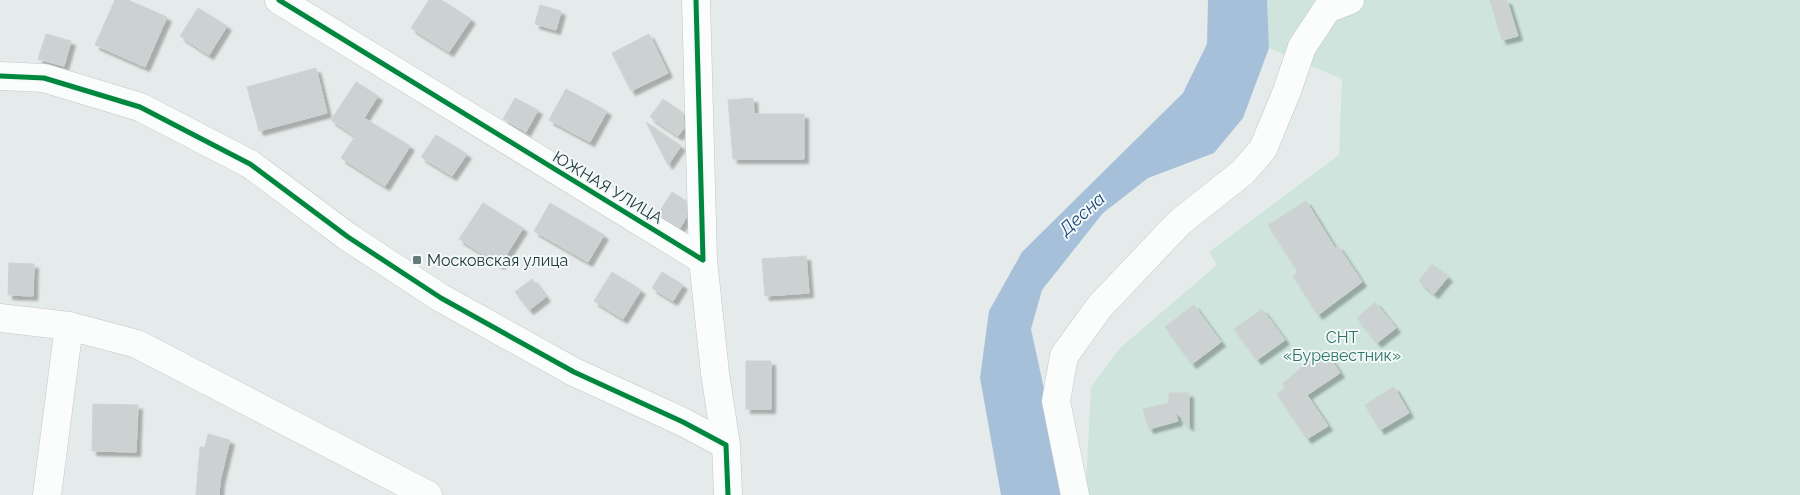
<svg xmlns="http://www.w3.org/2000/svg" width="1800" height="495" font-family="Raleway,sans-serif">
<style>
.green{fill:#cee4dc}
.water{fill:#a6c0d9}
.building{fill:#ccd2d1;stroke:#ced3d3;filter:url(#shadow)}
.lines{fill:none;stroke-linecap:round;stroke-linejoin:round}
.minor-casing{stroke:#c2c7c7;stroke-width:29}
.minor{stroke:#fbfcfc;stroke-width:28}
.cycleway-casing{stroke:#f3f9f8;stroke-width:8}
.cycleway{stroke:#00873e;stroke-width:5}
.poi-dot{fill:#66797a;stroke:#f3f9f8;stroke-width:2}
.labels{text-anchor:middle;stroke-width:4;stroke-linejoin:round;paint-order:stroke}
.street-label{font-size:16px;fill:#223b3e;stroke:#f3f9f8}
.poi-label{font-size:16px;fill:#223b3e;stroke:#f3f9f8;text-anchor:start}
.park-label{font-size:16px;fill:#2c7563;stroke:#f3f9f8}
.water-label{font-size:18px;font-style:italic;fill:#1c487a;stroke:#f3f9f8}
</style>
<defs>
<filter id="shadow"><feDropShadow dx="4.5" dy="4.5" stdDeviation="1" flood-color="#0004"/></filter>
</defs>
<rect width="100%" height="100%" fill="#e5ebea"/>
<path class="green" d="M1267 0H1800V495H1088L1086 484 1091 387 1120 348 1217 265 1209 252 1339 155 1342 79 1269 48Z"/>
<path class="water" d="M1208 0H1267L1269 48 1243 118 1214 153 1148 178 1103 213 1042 290 1031 329 1067 495H1001L980 378 989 311 1022 252 1183 93 1207 44Z"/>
<path class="building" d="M115 0H128L167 17 145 67 95 45Z
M429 0H441L471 19 449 52 411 28Z
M1490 0H1507L1518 36 1502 40Z
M540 5 561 11 556 30 535 24Z
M198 8 227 26 209 55 180 36Z
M46 34 71 41 64 66 38 59Z
M649 34 668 73 631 91 612 53Z
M316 68 327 113 259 131 247 87Z
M356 82 378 96 364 118 410 146 385 186 341 158 355 136 331 120Z
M566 89 607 111 590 142 549 120Z
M515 98 538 110 526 132 503 119Z
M753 98 754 114H804V159H733L728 100Z
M663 99 683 113 684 128 678 136 650 117Z
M646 122 681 146 668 165Z
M436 135 467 154 452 176 421 157Z
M672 192 686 201V218L680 228 658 214Z
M1306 201 1335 248 1338 246 1362 282 1318 315 1293 276 1298 272 1268 225Z
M483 203 523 228 500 265 459 239Z
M550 203 604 235 588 262 534 231Z
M806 256 809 293 765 296 762 259Z
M9 263 34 264 33 296 8 295Z
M1432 264 1448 277 1434 294 1419 281Z
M612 272 641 290 623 319 594 301Z
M662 272 683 285 673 301 652 288Z
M532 279 546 297 529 310 515 292Z
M1375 302 1396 328 1377 343 1357 318Z
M1194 305 1221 342 1192 364 1165 327Z
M1262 309 1285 340 1257 360 1234 329Z
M1325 350 1340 373 1307 395 1328 426 1307 439 1277 394 1285 387 1282 384 1308 362Z
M746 361H771V409H746Z
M1394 387 1409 413 1380 430 1365 405Z
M1169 393H1189V427L1175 411 1178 421 1149 429 1143 409 1169 403Z
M93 404 138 405 136 452 92 451Z
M208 434 230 440 220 481 219 495H196L200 447H205Z"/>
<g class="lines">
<g class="minor-casing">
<path id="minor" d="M279 0 703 260 696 0
M0 76 44 78 140 107 250 164 348 237 441 298 574 372 683 422 726 445 728 495
M703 260 715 373 726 445
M0 318 69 326 137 344 428 495
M47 495 69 326
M1075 495 1056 401 1064 356 1100 306 1180 222 1243 172 1263 149 1287 91 1302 47 1327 9 1350 0"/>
</g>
<use href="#minor" class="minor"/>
<g class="cycleway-casing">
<path id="cycleway" d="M279 0 703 260 696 0
M0 76 44 78 140 107 250 164 348 237 441 298 574 372 683 422 726 445 728 495"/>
</g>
<use href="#cycleway" class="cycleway"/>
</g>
<rect class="poi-dot" x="412" y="255" width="10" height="10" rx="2.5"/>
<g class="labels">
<g class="street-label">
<text transform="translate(608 187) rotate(31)" y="6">ЮЖНАЯ УЛИЦА</text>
</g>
<g class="poi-label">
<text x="427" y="266">Московская улица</text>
</g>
<g class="park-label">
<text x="1342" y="343">СНТ<tspan x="1342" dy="18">«Буревестник»</tspan></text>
</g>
<g class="water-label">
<text transform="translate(1082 214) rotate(-42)" y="6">Десна</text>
</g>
</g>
</svg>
